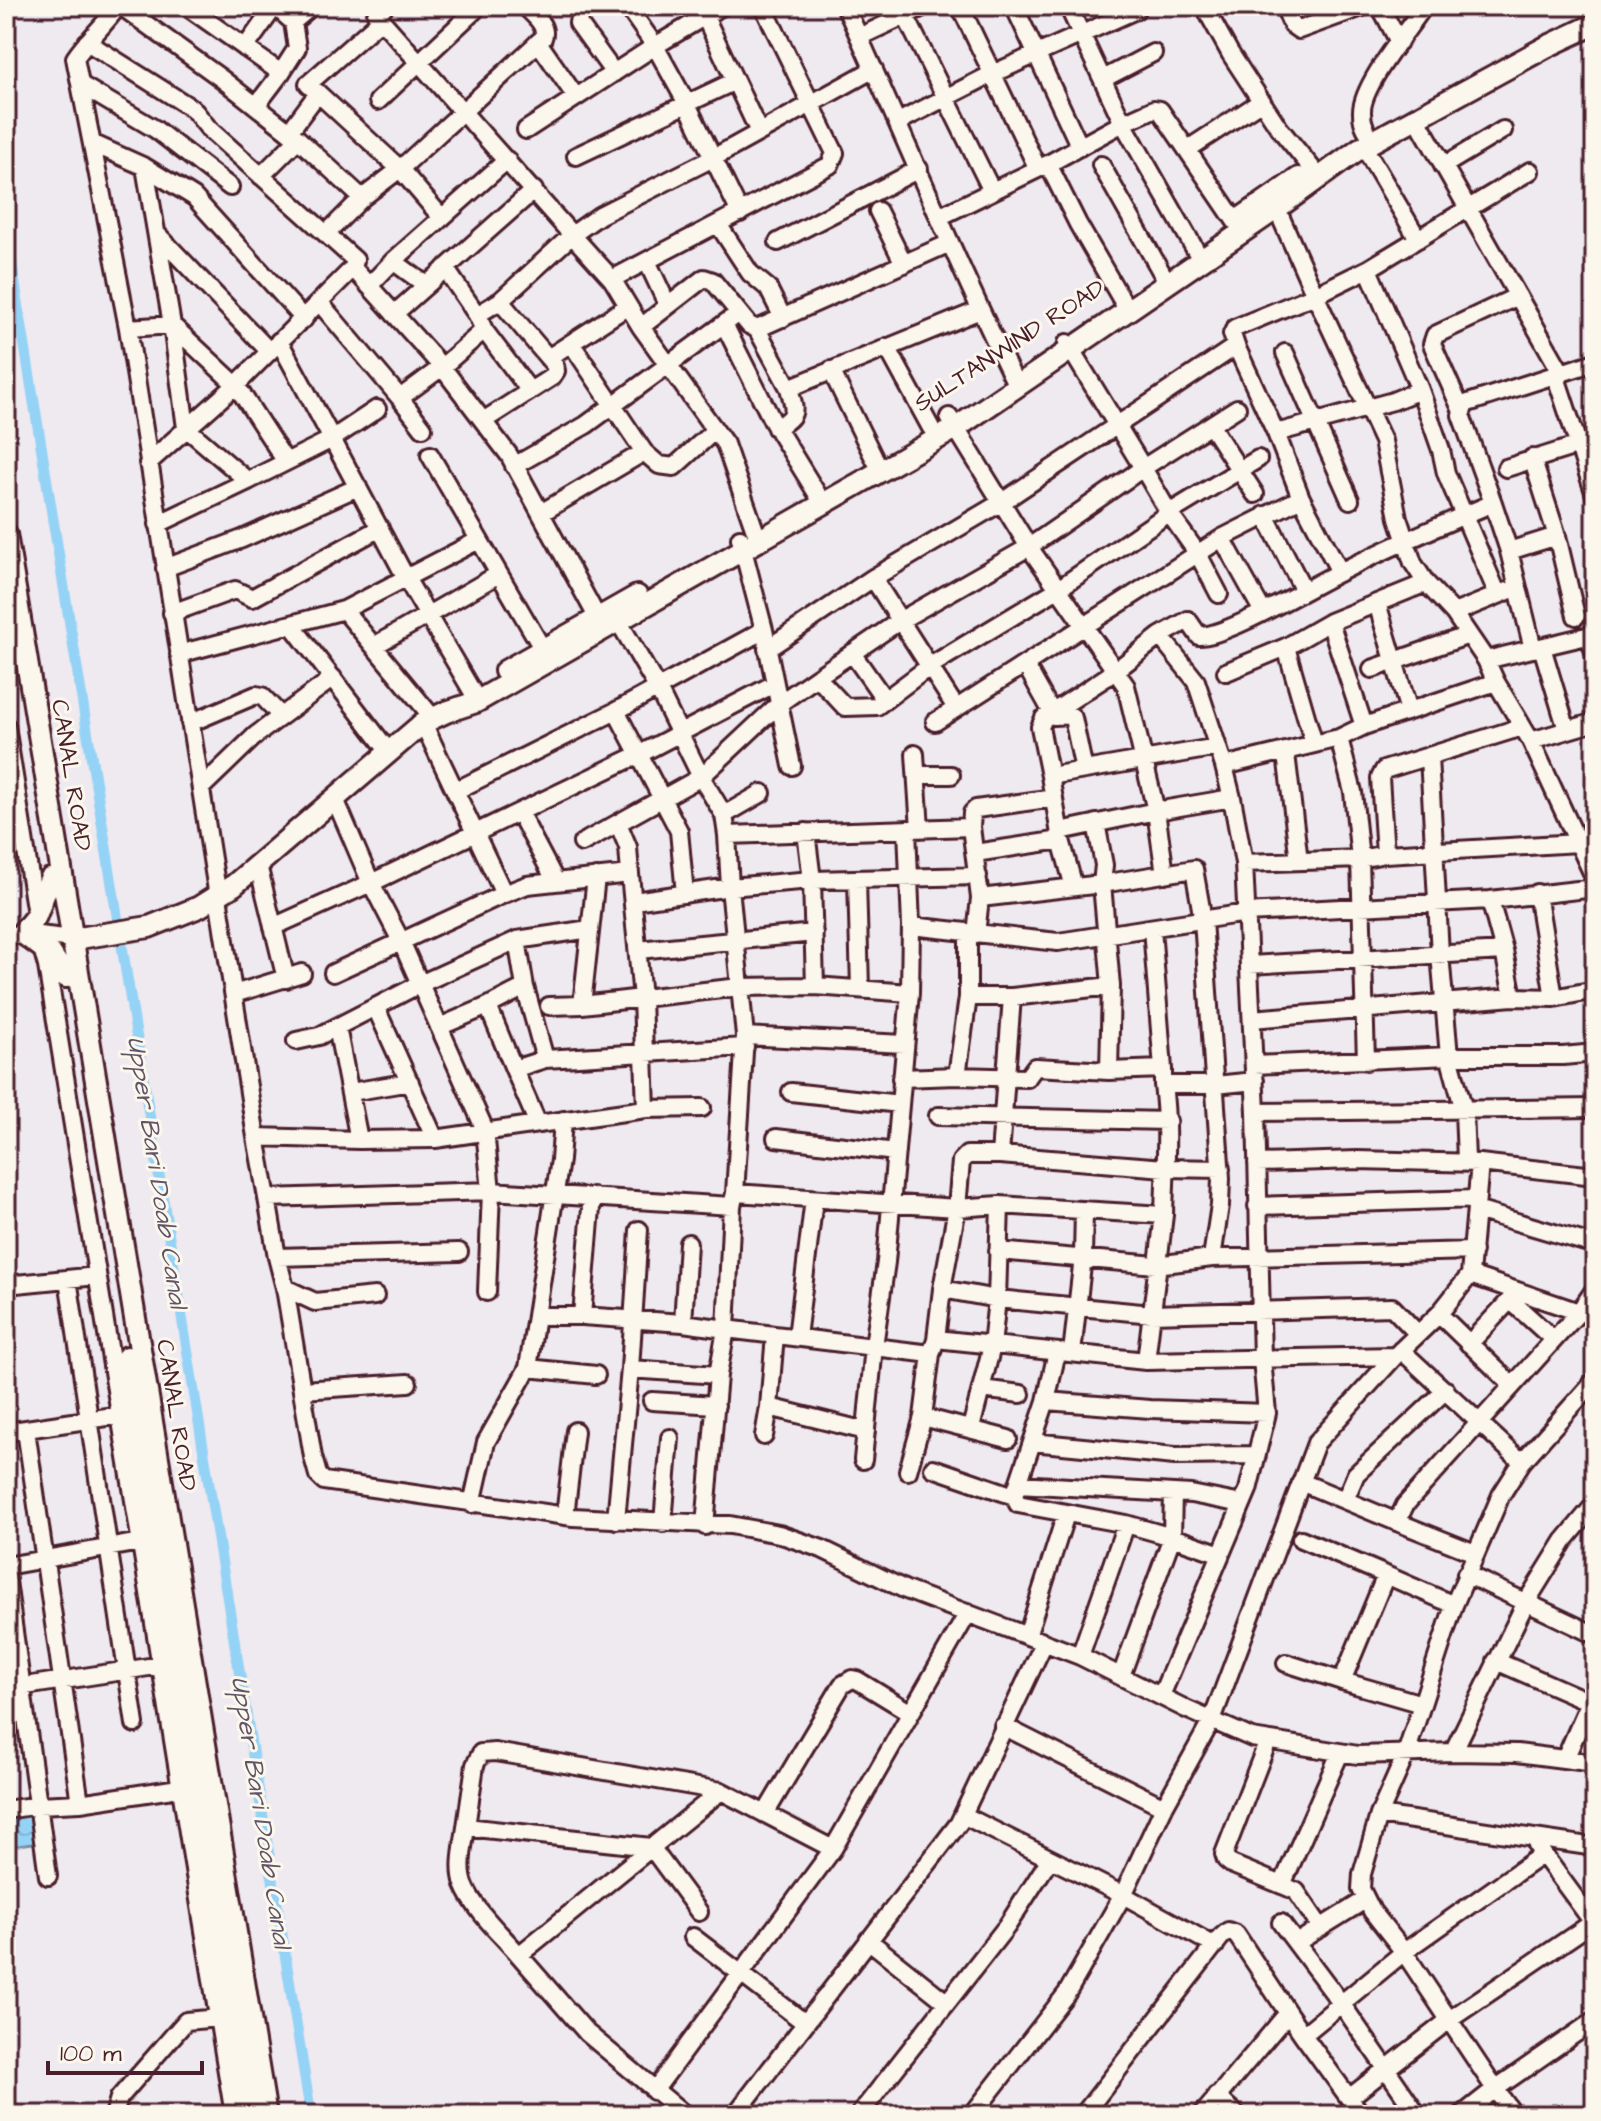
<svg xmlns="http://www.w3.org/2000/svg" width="1601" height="2121" font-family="'Architects Daughter',sans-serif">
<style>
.water{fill:url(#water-waves);stroke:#778ba5;stroke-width:2}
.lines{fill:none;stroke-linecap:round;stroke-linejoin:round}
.canal{stroke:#95d3f6;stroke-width:11}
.minor-casing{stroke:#4a1f2b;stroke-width:22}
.major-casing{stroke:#4a1f2b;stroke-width:26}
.minor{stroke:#fbf7ec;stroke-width:16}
.major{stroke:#fbf7ec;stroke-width:20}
.labels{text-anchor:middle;stroke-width:6;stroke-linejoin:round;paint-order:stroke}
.street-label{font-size:24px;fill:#4a1f2b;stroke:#fbf7ec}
.water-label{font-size:26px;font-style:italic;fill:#605568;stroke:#fbf7ec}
</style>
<defs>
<pattern id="water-waves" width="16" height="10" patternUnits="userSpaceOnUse" patternTransform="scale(2)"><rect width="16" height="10" fill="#95d3f6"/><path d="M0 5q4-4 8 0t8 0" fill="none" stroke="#82b5d3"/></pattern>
</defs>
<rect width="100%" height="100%" fill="#efe9f0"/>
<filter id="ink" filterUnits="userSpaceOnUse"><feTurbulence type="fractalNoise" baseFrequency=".0125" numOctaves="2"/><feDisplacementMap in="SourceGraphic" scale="16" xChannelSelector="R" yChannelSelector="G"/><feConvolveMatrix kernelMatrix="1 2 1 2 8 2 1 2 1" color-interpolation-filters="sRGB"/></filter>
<g filter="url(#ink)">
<path class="water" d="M35 1814 38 1835 35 1843 9 1847 6 1861V1821Z"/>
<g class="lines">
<path class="canal" d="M6 229 311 2115"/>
<g class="minor-casing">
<path id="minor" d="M118 6C105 25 88 39 75 58L128 328 256 1137 359 1140
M121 6 222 79 298 139
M186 6 281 73 256 106
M385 6 376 14 572 235 600 215 713 158 874 69
M581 6 578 23 614 73
M627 6 655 46 722 6
M700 6 759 132
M845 6C902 130 953 256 1013 378
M960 6 1038 169
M1014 6 1080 147
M1204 6 1230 53 1279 128 1320 178
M1284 6 1292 25 1299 30 1365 6
M1380 6 1399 42
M905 15 992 191
M381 20 308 84 400 169 442 218
M859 37 925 6
M87 42 193 109 209 129 355 260 353 268 236 385 148 463
M538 42 576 97
M245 48 275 6 293 22 312 6
M281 73 297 48 293 22
M1103 79 1153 53
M81 85 155 129 230 187
M378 101 475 10
M1416 117 1561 372
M898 122 992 74 1136 10
M526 130 655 46 686 102 740 213
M289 132 318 93
M1374 141C1367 132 1362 125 1362 113 1360 87 1409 29 1424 6
M94 144 145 167 194 197 304 319
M1364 147 1418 239
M1188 149 1262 101
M576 156 735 81
M1048 164 1078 224 1123 302
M1101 165 1163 275
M1443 166 1503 130
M145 167 172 325 236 385 286 462
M261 176 298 139 362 198 400 169 543 38C548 25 533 15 525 6
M1273 200 1315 295 1383 441 1398 518 1413 563 1426 583 1454 613 1486 660 1496 682 1531 741 1595 879
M878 211 904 264
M939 217 1048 164 1123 123 1068 6
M718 224 750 273 768 288 783 318
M326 234 362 198
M159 236 269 351
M778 242 919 169
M950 243 757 329 789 388 980 310
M1196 251 1123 123 1154 109 1160 110 1236 222
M393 261 426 285
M647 261 668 306
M353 268 442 367 509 455 597 617
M445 268 477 315
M612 279 830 165 835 153 763 6
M369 286 393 261 507 160
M320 303 400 398 442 367 484 330 477 315 500 301 572 235 612 279 641 327 725 444 759 542
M394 314 534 190
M724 324 773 422 824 505
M641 327 704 278 713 281 749 325 757 329
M128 328 172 325 186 428 248 481 332 439 279 341
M484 330 530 391
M571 343 644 452 659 465 674 467 715 430
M1067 343 1143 468 1029 547 901 620 817 677 780 703 701 777 724 815 727 835 730 887 745 1036 735 1193 732 1206 726 1329 931 1354 936 1339 1146 1361 1395 1356 1439 1314 1470 1275 1579 1312 1595 1289
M1236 346 1276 433
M887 347 931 428
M1285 353 1350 500
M548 358 628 306
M831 370 875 460
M1555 374 1595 495
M1420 390 1441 450 1446 473 1498 595
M400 398 423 428
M377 409 332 439 406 578 472 691
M1461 409 1432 344 1435 335 1518 296
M949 417 1029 547 1126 686 1156 811 1232 798 1224 766 1339 738 1364 726 1496 682
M483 421 552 377 556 371 555 366 500 301
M1211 426 1255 494
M776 428C799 415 795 411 789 388
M430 455 542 648
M1532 458 1557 536 1576 616
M514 466 586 425 739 313
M1506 468 1595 440
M1301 498 1340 572
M1493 503 1509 551 1533 649
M541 513 644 452
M1265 515 1304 591
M158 524 248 481
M740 538 764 630 792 766
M1222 538 1263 612
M1509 551 1557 536
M165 568 242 539 358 487
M873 578 956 708
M1219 594 1198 554 1169 513 1258 459
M1377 603 1409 711
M344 610 433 718
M172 613 235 590 252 598 380 528
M1454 613 1508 591
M1330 622 1364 726
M291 624 389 752
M1160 636 1188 620 1199 636C1226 637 1311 586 1340 572 1390 547 1441 525 1493 503L1461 415 1465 404 1595 362
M1589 636 1595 655
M374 646 499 574
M1286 647 1314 744
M1542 647 1567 730
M767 649 873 578 1002 502 1236 346 1232 334 1235 328 1315 295 1368 269 1530 171
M852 653 885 700
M179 654 344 610 479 540
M1486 660 1595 634
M1025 664 1054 716 1070 715 1073 718 1084 770
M1372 669 1469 635
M1226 672 1286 647 1330 622 1426 583
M817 677 845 707 877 706 930 666 1058 589 1169 513 1143 468 1237 408
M616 711 679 831 685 894
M935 722 1222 538 1301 498 1276 433 1393 401 1420 390 1368 269
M190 723 256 695 262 696 281 716
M423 723 504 894 527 885 630 874 642 998 740 987 815 986 910 993 911 926 1058 942 1246 913 1490 900 1595 888
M6 726 36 914
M1339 738 1353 792 1360 859 1366 1061
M1531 741 1595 722
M1284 752 1287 762 1299 861
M915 754 920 829
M1429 757 1440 954 1449 1056 1464 1110 1466 1160
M917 775H951
M1050 776 1040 727 1044 718 1114 672 1160 636 1196 681 1224 766
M201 788 256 735 333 678
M457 790 616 711 764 630
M1232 798 1244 863 1360 859 1385 854 1579 843 1595 837
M335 799 371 883 640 754 774 684
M519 812 556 882
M724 815 762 793
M618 823 628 847 630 874
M1096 823 1104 865 1102 884 1194 869 1203 920 1221 1178 1220 1205 1212 1258
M971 827 972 813 976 809 1054 798
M907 829 911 926
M1060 831 1156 811 1165 874
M806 832 812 880 978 876
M727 835 971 827 980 898 976 934
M1061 840 1074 887
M582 843 701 777 658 689 619 622
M975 853 1061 840 1050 776 1218 747
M1385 854 1380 778 1384 770 1522 727
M1244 863 1256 1112 1595 1108
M258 865 286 979
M596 877 582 1005 642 998 646 1109 702 1108
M857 880 860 988
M1537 893 1554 998
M980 898 1102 884 1111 986 1109 1071 1163 1069V1085H1215L1255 1081
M1490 900 1504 951
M634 901 730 887 812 880 815 986
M273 927 371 883 401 941 485 1130 491 1191 487 1292
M1152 928 1163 1069
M968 933V997H1012L1111 986
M6 937 22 933 73 939
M517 940 525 987 545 1059
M42 948 47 966 234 2115
M638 950 814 933
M1249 965 1504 951 1513 997
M333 973 504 894
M234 994 302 973
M549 1006 582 1005
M376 1008 435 1139
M1252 1019 1513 997 1554 998 1595 990
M337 1027 359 1140 435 1139 538 1124
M439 1027 488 1006
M745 1036 905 1044
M296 1041 319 1036 420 984 517 940 590 929
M1254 1065 1449 1056H1563L1595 1053
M514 1069 488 1006 525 987
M957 1076 968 997
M901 1078 957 1076 1027 1078 1035 1067 1109 1071
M1163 1085C1169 1129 1165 1171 1164 1215L1000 1205 957 1208 961 1161 967 1155H1000L1165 1168 1221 1169
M351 1092 410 1082
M791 1092 900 1104
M646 1109 538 1124 514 1069 545 1059 745 1047
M938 1116 1168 1121
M256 1137 267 1198 491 1191 732 1206
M776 1138 896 1152
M1000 1155 1012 997
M1257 1163 1357 1160 1480 1163 1470 1275
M1480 1163 1595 1176
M735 1193 957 1208 942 1289 936 1339
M592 1196 582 1316 683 1323 726 1329 718 1375 630 1369 616 1520
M267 1198 277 1257 459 1252
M1257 1206 1476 1199
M1476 1210 1595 1245
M998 1251 1156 1265 1212 1258 1473 1251
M277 1257 285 1288 313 1457 318 1475 324 1481 573 1517 730 1525 779 1534 822 1549 906 1590 1080 1656 1186 1709 1252 1738 1358 1755 1453 1752 1517 1753 1595 1763
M68 1279 135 1724
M6 1285 97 1276
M285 1288 315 1302 375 1296
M942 1289 997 1299 1152 1314 1392 1307 1418 1334
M1517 1291 1510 1300 1553 1339
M1439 1314 1512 1385
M537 1316H582
M683 1323 688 1243
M797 1337 814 1199
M1469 1344 1510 1300
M1401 1350 1522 1462
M1057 1352 1046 1401 1150 1409 1267 1413
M1072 1353 1083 1257 1084 1210
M1146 1361 1164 1215
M528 1368 596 1375
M630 1369 639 1230
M981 1389 1021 1394
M302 1390 408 1383
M652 1401 716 1405
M1046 1401 1014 1496 1018 1504 1126 1524 1172 1537 1221 1554
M769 1407 866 1431
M923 1417 1008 1439
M971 1428 992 1346 997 1299 1000 1205
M26 1430 80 1803
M6 1432 127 1414
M764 1436 769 1407 775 1335
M1032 1442 1175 1456 1257 1455
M863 1460 874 1346 886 1262 910 993
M933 1468 1014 1496
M908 1471 923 1417 931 1354
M1301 1482 1397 1522
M1018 1484 1191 1494 1242 1504
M1345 1500 1356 1474 1446 1390
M472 1504 486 1442 528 1368 560 1160 563 1120
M565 1516 575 1431
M663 1523 670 1438
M705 1526 718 1375
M1301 1539 1386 1575 1342 1681 1422 1704
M1475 1553 1397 1522 1405 1505 1579 1312
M6 1566 140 1542
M6 1574 48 1876
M1466 1574 1595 1635
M1386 1575 1454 1605
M1027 1636 1066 1514
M1080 1656 1126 1524
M1496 1661 1590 1702
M1286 1663 1342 1681
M1121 1676 1172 1537 1173 1493
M6 1689 168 1664
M1161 1696 1248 1490 1267 1413 1262 1359 1256 1112
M1003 1726 1164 1807
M1268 1741 1224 1854 1226 1860 1231 1864 1282 1885 1340 1753
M1453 1752 1525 1604 1564 1541 1595 1504
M1565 1759 1595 1690
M6 1810 38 1805 80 1803 179 1788
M765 1814 842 1685 852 1679 857 1680 911 1713
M963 1815 1123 1895 1215 1946
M1379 1815 1595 1847
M466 1827 475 1765 481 1753 495 1752 721 1791
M1537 1846 1595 1925
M1543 1854 1404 1952 1495 2089 1595 2020
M1282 1885 1296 1891 1321 1928
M1281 1923 1341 2003 1418 2115
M693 1937 805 2023
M868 1940 946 2002
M1296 1943 1365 1900
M519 1955C501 1934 474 1910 464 1884 458 1867 464 1844 466 1827L651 1847 699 1912
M1303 2035 1349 2098 1449 2020 1595 1921
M654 2091 833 1849
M1216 2096 1237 2115
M1349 2098 1362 2115
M114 2115 119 2098 186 2021 229 2017
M685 2115 587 2033 519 1955 721 1791 833 1849 968 1613
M735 2115 959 1823 1044 1643
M859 2115 1007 1926 1050 1859
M972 2115 1067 1993 1123 1895 1164 1807 1212 1720 1316 1443 1395 1356
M1083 2115 1221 1937 1228 1931 1236 1934 1288 2013
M1202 2115 1288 2013 1303 2035 1404 1952 1372 1911 1361 1889 1362 1874 1379 1815 1406 1754 1454 1605 1501 1495 1522 1462 1595 1380
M1462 2115 1495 2089 1514 2115"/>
</g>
<g class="major-casing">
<path id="major" d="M1240 219 1299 178
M6 534 266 2115
M505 671 637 596
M50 879 36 916 22 933 51 954 66 977
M73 939 149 927 199 907 234 885 423 723 446 712 476 702 956 428 1276 209 1359 149 1546 47 1595 24
M127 1357 250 2115"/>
</g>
<use href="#minor" class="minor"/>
<use href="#major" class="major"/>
</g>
</g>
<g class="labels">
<g class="street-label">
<text transform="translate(1009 345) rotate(-33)" y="8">SULTANWIND ROAD</text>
<text transform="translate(72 775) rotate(81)" y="8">CANAL ROAD</text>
<text transform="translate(177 1415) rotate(81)" y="8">CANAL ROAD</text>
</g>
<g class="water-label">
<text transform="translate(158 1172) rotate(81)" y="9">Upper Bari Doab Canal</text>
<text transform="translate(262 1812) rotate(81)" y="9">Upper Bari Doab Canal</text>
</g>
</g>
<rect width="1601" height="2121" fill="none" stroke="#fbf7ec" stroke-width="32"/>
<rect x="16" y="16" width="1569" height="2089" fill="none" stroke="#4a1f2b" stroke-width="3" filter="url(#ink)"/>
<path d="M48 2061v12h154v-12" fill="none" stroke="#4a1f2b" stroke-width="4"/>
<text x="60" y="2061" font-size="24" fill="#4a1f2b" stroke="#fbf7ec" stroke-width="6" paint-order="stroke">100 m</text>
</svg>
